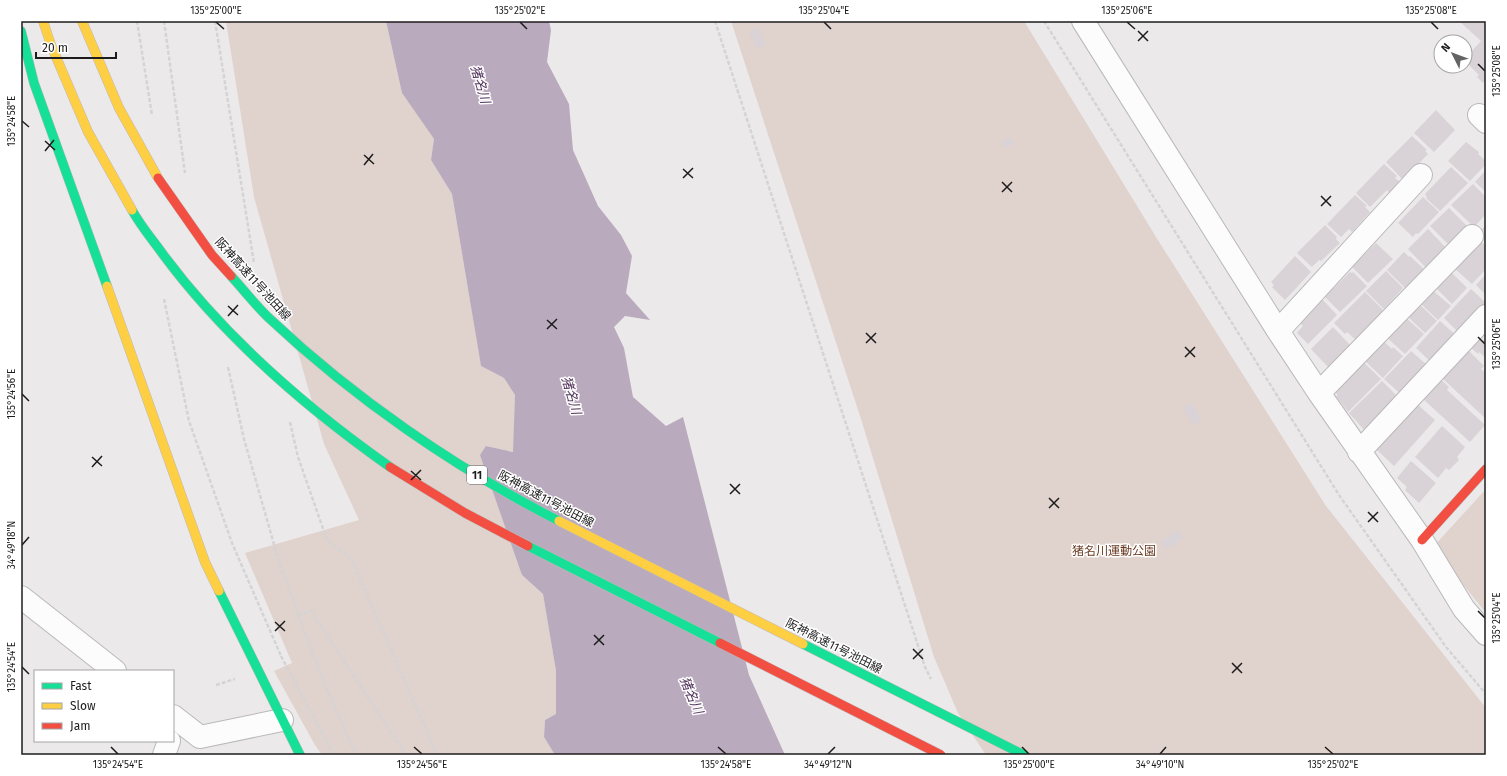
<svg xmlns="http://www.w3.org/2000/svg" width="1507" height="776" font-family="'Fira Sans','Noto Sans JP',sans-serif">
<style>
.green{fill:#e0d2cc}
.water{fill:#baaabd}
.building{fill:#d9d2d6}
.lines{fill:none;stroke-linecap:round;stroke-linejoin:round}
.street-casing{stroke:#bab9b9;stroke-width:24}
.fast-casing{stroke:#bab9b9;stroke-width:10}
.slow-casing{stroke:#bab9b9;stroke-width:10}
.jam-casing{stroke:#bab9b9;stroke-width:10}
.path{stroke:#d4d4d4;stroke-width:2.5;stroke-dasharray:4 2;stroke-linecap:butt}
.street{stroke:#fcfcfc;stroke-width:22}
.fast{stroke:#16e098;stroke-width:9}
.slow{stroke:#ffcf43;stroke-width:9}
.jam{stroke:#f24e42;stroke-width:9}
.fast-bridge-casing{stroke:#bfb7b7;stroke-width:10;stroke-linecap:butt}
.slow-bridge-casing{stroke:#bfb7b7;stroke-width:10;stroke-linecap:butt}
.jam-bridge-casing{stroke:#bfb7b7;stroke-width:10;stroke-linecap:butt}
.fast-bridge{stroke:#16e098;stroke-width:9}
.slow-bridge{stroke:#ffcf43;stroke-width:9}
.jam-bridge{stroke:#f24e42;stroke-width:9}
.ticks{fill:none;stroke:#1d1c1c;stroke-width:1.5}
.labels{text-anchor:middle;stroke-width:3;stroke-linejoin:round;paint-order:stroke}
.shield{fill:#fff;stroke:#616060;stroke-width:1}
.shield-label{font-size:11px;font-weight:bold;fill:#1d1c1c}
.street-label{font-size:12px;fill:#1d1c1c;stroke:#fff}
.park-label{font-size:12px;fill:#6a3b22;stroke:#fff}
.water-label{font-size:13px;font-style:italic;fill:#52335b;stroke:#fff}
.neatline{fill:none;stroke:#1d1c1c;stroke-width:1.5}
.ticks-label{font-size:10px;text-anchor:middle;fill:#1d1c1c}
</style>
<rect width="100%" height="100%" fill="#ece9ea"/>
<path class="green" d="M226 21H386L402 93 434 139 431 160 452 194 481 366 504 378 515 395 514 452 486 446 522 575 543 594 556 671V714L545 720 544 737 555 755H322L315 745 274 671 292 663 245 553 359 520 324 444 254 197Z
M731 21H1024L1156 237 1326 506 1486 708V755H986L958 713 934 657 861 419Z
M1486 489V613L1433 547Z"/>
<path class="water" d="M386 21H549L551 30 547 62 569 104 573 150 598 206 621 235 632 256 626 293 650 320 625 316 614 327 624 348 633 397 666 426 683 417 749 675 785 755H555L544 737 545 720 556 714V671L543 594 522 575 480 455 486 446 513 452 515 395 504 378 481 366 452 194 431 160 434 139 402 93Z"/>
<path class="building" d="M1459 21H1486V81L1485 80 1483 83 1477 77 1479 75 1470 66 1468 60 1469 54 1481 41Z
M758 28 765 45 757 48 749 31Z
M1436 110 1455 130 1434 152 1414 133Z
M1412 136 1427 150 1425 151 1428 154 1403 180 1386 162Z
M1011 137 1015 143 1006 148 1002 142Z
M1466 142 1479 152 1478 154 1486 161V164L1470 181 1448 161Z
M1384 164 1397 176 1395 178 1400 182 1389 193 1387 190 1370 207 1356 193Z
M1451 167 1468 183 1440 211 1426 198 1427 197 1425 194Z
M1486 170V192L1475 182Z
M1473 184 1486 197V214L1474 227 1451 205Z
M1355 195 1367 206 1365 207 1370 212 1352 232 1349 229 1341 237 1327 224Z
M1423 197 1439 212 1418 234 1416 233 1413 237 1398 223Z
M1449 208 1469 228 1451 247 1430 226Z
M1325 225 1337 237 1336 239 1340 243 1321 261 1319 260 1312 267 1297 253Z
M1486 225V243L1477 234Z
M1428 229 1448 250 1428 270 1408 249Z
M1478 239 1486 246V269L1472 284 1453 267Z
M1376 243 1393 259 1368 283 1352 267Z
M1404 252 1409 257 1410 256 1426 271 1407 290 1387 270Z
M1295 256 1311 272 1285 300 1272 287 1274 285 1271 282Z
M1449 270 1467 288 1452 304 1434 286Z
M1386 271 1403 288 1384 309 1366 291Z
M1350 272 1352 273 1353 272 1367 286 1340 312 1325 297 1324 298 1321 295 1331 285 1334 288Z
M1486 274V295L1476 285Z
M1471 289 1486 303V308L1461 335 1444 318Z
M1432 290 1451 306 1438 320 1419 302Z
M1365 292 1384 311 1356 340 1347 332 1345 334 1334 323Z
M1321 298 1337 315 1308 344 1297 333 1303 326 1298 321Z
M1418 303 1437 321 1425 333 1407 316Z
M1404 316 1424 334 1405 354 1385 336Z
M1440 321 1459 338 1434 365 1416 348Z
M1333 327 1351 346 1329 368 1311 349Z
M1477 337 1482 342 1486 337V358L1479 352 1478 354 1469 346Z
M1383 341 1392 349 1393 347 1403 356 1383 378 1364 360Z
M1468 350 1484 366 1481 369 1486 373V416L1485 418 1442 378Z
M1411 351 1428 366 1403 396 1384 379Z
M1362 361 1381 379 1348 412 1336 396 1338 395 1332 389Z
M1441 380 1449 387 1447 390 1485 425 1470 442 1422 398Z
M1382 381 1399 398 1366 432 1349 413Z
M1191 403 1202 419 1194 426 1183 408Z
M1417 404 1435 420 1394 466 1376 449Z
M1442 426 1465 447 1457 457 1459 460 1449 470 1446 468 1438 478 1415 457Z
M1411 461 1436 483 1419 503 1405 490 1407 487 1397 478Z
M1178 530 1183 539 1166 549 1161 541Z"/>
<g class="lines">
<g class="street-casing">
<path id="street" d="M1083 21 1278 331 1319 393 1422 540 1464 609 1486 634
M1479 115 1486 122
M1278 331 1421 175
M1319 393 1472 236
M1359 452 1486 316
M21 597 115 671
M173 716 200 737 282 720
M164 755 169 741"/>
</g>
<g class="fast-casing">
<path id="fast" d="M21 31 34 83 107 286
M219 591 300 755"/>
</g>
<g class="slow-casing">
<path id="slow" d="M107 286 205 562 219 591"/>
</g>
<g class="jam-casing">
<path id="jam" d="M1422 540 1486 469"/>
</g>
<path class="path" d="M137 21 152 115
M164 21 185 173
M215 21 254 263
M715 21 925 667 931 679
M1044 21 1339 495 1446 647 1486 694
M164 299 189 421 232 543 281 656
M228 367 244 439 279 562 322 678 356 755
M290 422 298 457 327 540 352 560 437 755
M298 615 311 611 406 755
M281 656 334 755
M216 685 235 679"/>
<use href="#street" class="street"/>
<use href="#fast" class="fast"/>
<use href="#slow" class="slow"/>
<use href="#jam" class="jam"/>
<g class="fast-bridge-casing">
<path id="fast-bridge" d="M132 210C140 225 152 239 162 253 224 337 305 407 390 467
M231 276C244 290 256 306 270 319 354 398 455 468 559 521
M528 546 720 643
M803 644 1024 755"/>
</g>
<g class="slow-bridge-casing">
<path id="slow-bridge" d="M43 21 51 45 88 132 132 210
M82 21 119 108 158 178
M559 521 803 644"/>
</g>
<g class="jam-bridge-casing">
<path id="jam-bridge" d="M158 178 212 255 231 276
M390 467 465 513 528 546
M720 643 941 755"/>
</g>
<use href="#fast-bridge" class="fast-bridge"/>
<use href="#slow-bridge" class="slow-bridge"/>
<use href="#jam-bridge" class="jam-bridge"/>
</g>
<path class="ticks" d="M216 22 224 29M520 22 527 29M824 22 831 29M1127 22 1135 29M1431 22 1438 29M1138 31 1148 41M1138 41 1148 31M1478 64 1485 71M22 121 29 127M45 141 55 150M45 151 54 140M364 155 374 164M364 165 373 154M683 169 693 178M683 178 693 168M1002 182 1012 192M1002 192 1012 182M1321 196 1331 206M1321 206 1331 196M228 306 238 315M228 316 238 305M547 320 557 329M547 329 557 319M866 333 876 343M1478 337 1485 344M866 343 876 333M1185 347 1195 357M1185 357 1195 347M22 394 29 401M92 457 102 466M92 467 102 456M411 471 421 480M411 480 421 470M730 484 740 494M730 494 740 484M1049 498 1059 508M1049 508 1059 498M1368 512 1378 522M1368 522 1378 512M22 545 29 537M1478 611 1485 618M275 622 285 631M275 631 285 621M594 635 604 645M594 645 604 635M913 649 923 659M913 659 923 649M1232 663 1242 673M22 667 29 674M1232 673 1242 663M111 747 118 754M414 747 422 754M718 747 726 754M1022 747 1029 754M1325 747 1333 754M828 754 835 747M1160 754 1166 747"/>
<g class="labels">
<rect class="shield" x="467" y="466" width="20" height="18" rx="3"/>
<g class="shield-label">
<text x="477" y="479">11</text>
</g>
<g class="street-label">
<text transform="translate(253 279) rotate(48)" y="4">阪神高速11号池田線</text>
<text transform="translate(546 499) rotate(28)" y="4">阪神高速11号池田線</text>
<text transform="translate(834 646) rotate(27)" y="4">阪神高速11号池田線</text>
</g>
<g class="park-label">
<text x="1114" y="555">猪名川運動公園</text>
</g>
<g class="water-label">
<text transform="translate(481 84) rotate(74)" y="5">猪名川</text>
<text transform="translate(572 395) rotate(74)" y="5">猪名川</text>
<text transform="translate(692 695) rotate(67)" y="5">猪名川</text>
</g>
</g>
<rect width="1507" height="776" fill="none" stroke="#ffffff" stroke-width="44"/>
<rect x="34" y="670" width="140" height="72" fill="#ffffff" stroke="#a5a4a4"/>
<rect x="42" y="683" width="20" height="6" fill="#16e098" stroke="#a5a4a4"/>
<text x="70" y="690" font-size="12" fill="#1d1c1c">Fast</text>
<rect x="42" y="703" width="20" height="6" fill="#ffcf43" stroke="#a5a4a4"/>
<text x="70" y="710" font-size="12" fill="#1d1c1c">Slow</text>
<rect x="42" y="723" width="20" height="6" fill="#f24e42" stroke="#a5a4a4"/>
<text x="70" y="730" font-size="12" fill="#1d1c1c">Jam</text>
<g transform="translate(1453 54) rotate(312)"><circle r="19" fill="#ffffff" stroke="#a5a4a4"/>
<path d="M0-3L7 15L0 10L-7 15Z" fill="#656464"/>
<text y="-6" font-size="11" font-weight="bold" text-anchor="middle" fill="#1d1c1c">N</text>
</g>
<path d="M36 52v6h80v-6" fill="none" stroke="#1d1c1c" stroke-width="2"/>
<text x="42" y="52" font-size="12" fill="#1d1c1c" stroke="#ffffff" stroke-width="3" paint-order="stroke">20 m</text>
<rect x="22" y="22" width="1463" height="732" class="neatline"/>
<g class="ticks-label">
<text x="216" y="14">135°25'00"E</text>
<text x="520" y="14">135°25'02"E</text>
<text x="824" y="14">135°25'04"E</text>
<text x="1127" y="14">135°25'06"E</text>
<text x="1431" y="14">135°25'08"E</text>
<text transform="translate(1496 71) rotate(-90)" y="4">135°25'08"E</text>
<text transform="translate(11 121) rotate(-90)" y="4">135°24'58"E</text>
<text transform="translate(1496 344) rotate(-90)" y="4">135°25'06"E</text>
<text transform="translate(11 394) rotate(-90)" y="4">135°24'56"E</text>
<text transform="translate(11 545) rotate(-90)" y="4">34°49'18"N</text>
<text transform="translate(1496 618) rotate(-90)" y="4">135°25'04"E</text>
<text transform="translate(11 667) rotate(-90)" y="4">135°24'54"E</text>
<text x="118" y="768">135°24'54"E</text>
<text x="422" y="768">135°24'56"E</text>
<text x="726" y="768">135°24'58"E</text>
<text x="828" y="768">34°49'12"N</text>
<text x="1029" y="768">135°25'00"E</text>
<text x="1160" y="768">34°49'10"N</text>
<text x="1333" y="768">135°25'02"E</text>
</g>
</svg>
